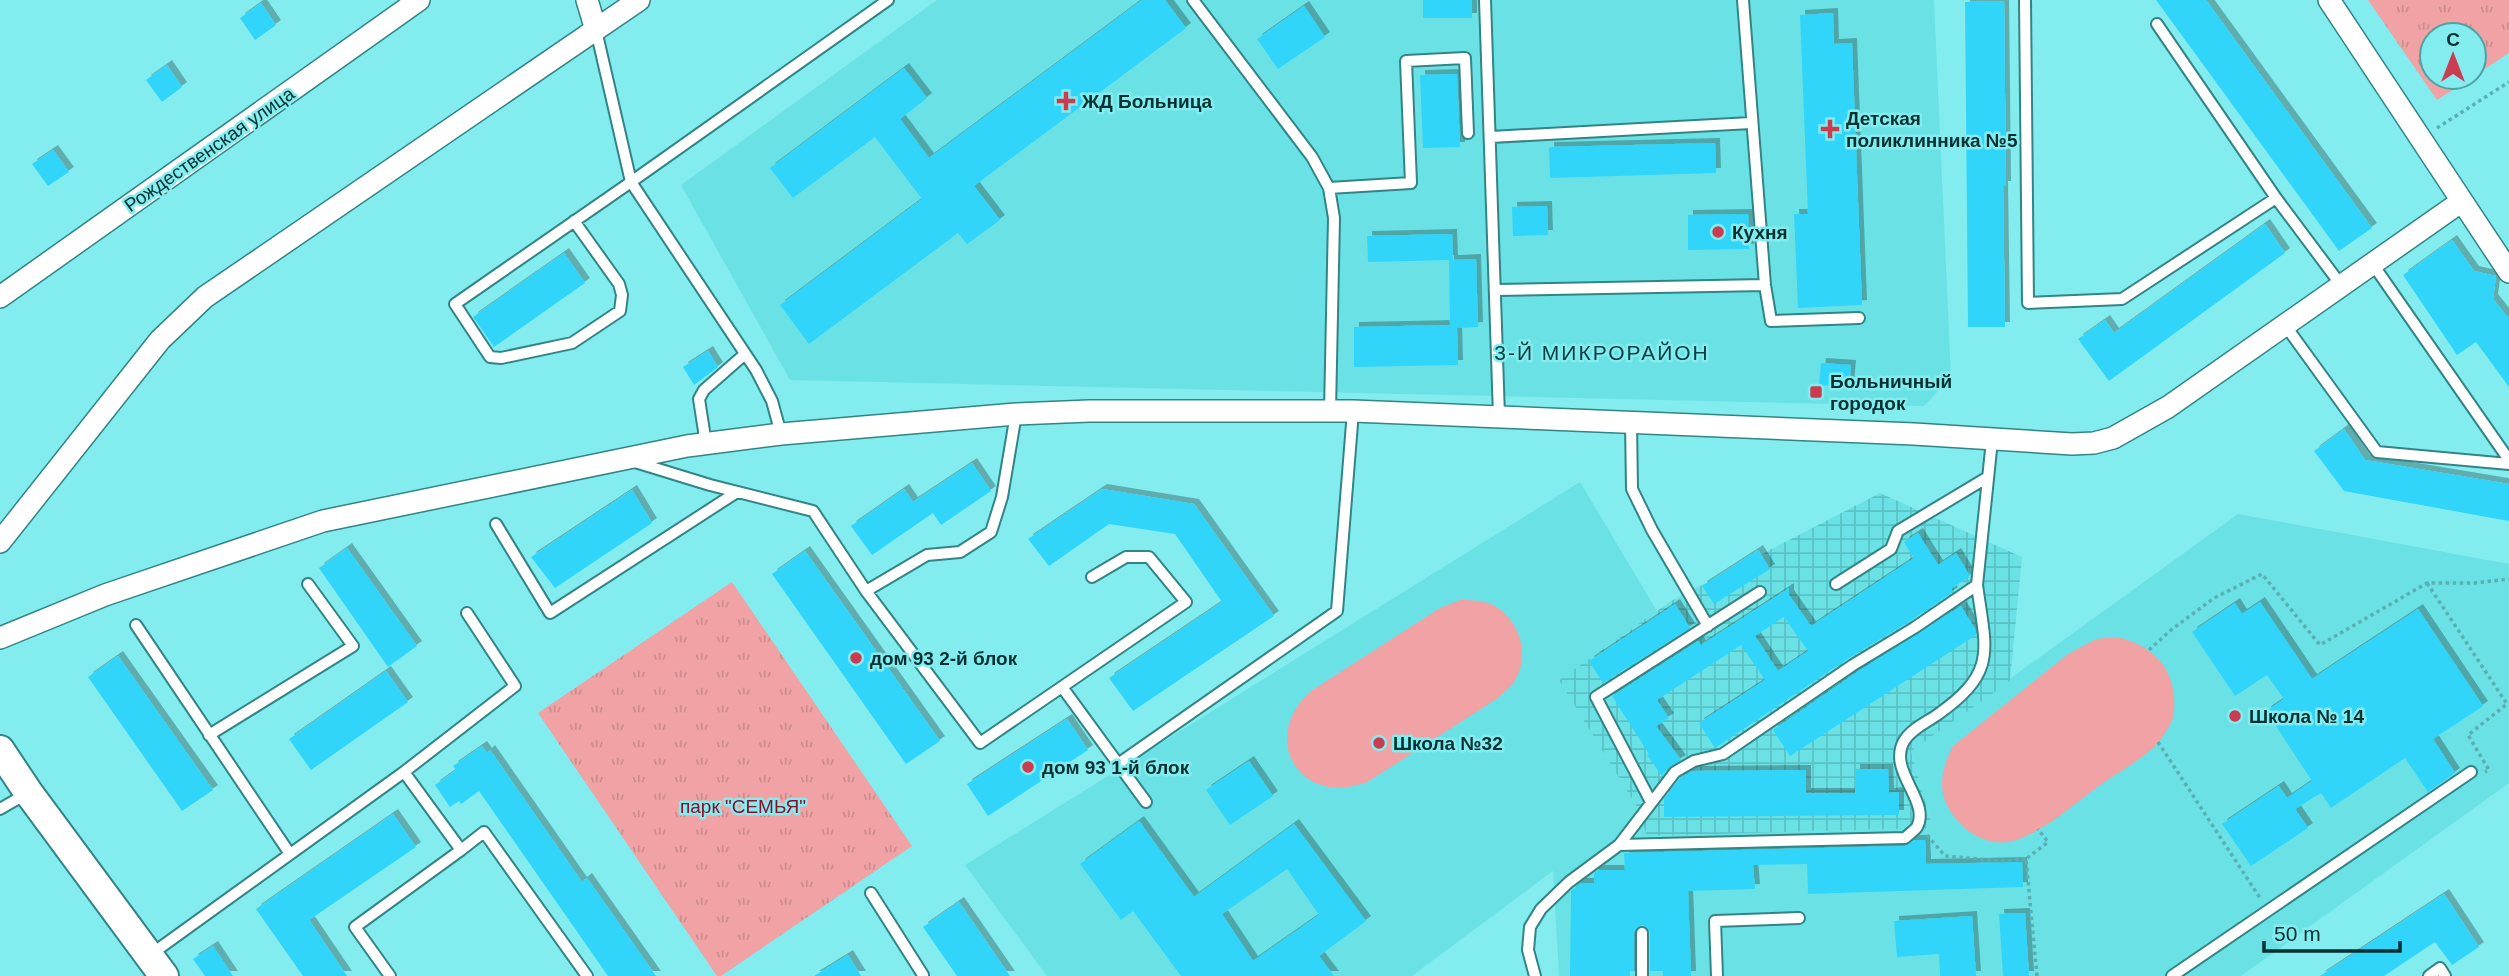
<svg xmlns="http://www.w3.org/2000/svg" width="2509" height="976" font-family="Helvetica,sans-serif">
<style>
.built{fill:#6ae2e5}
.industrial{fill:url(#industrial-grid)}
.grass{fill:#f0a2a5}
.park{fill:url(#park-tufts)}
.building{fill:#31d5fa;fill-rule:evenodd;filter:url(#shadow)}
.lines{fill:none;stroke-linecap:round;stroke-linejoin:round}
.lane-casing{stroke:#328486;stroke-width:14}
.street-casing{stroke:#328486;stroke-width:24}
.secondary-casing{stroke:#328486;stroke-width:32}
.path{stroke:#59b0b2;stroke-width:3.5;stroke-dasharray:3.5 3.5;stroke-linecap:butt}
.lane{stroke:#fff;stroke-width:10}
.street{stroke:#fff;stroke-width:21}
.secondary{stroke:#fff;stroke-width:28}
.poi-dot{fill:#cc3c50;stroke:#83ecee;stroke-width:2.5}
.labels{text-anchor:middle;stroke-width:5;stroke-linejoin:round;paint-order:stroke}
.poi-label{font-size:19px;font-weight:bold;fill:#003132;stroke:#83ecee;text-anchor:start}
.street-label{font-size:19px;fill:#003132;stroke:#83ecee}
.park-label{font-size:19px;fill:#8f0c2a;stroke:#83ecee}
.neighbourhood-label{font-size:21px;letter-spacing:2px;fill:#004243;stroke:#83ecee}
</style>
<defs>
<pattern id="industrial-grid" width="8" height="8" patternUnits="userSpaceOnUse" patternTransform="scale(1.75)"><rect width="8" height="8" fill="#6ae2e5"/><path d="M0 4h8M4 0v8" fill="none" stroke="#5ac2c5"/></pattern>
<pattern id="park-tufts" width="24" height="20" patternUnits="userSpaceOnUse" patternTransform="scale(1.75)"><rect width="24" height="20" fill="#f0a2a5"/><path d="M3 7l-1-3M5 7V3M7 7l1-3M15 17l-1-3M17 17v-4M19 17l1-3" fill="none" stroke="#cc8c8e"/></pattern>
<filter id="shadow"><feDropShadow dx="5" dy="-5" stdDeviation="0" flood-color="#0004"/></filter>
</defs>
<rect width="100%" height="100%" fill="#83ecee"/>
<path class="built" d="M937 0H1934L1951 377 1924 406 790 380 681 185Z
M1580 482 1657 611 1560 680 1637 807 1648 836 1933 828 1911 750 2238 514 2509 564V783L2241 976H1559L1553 871 1412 976H1047L965 865Z"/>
<path class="industrial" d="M1880 493 2022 557 2010 681 1911 751 1933 828 1647 836 1637 807 1559 680 1671 601Z"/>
<path class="grass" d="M1460 600C1473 600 1487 600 1498 608 1521 624 1530 657 1514 682 1510 688 1503 693 1498 698L1369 781C1302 810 1257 739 1311 691L1440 608Z
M2117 637C2148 644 2172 664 2174 697 2175 708 2174 720 2168 728 2164 735 2158 744 2152 749 2135 763 2116 774 2099 786 2074 804 2038 837 2008 842 1986 845 1965 832 1953 815 1936 792 1941 770 1953 746L2068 654 2096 639Z"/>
<path class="park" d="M2368 0H2509V53L2474 76V35H2432V77H2473L2437 100Z
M732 582 912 846 721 976H717L538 713Z"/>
<path class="building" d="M1142 0H1165L1186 28 974 186 1000 220 967 244 958 233 809 344 780 305 922 199 875 137 793 198 770 168 904 68 927 98 900 119 929 158Z
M1423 0H1472V18H1423Z
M2156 0H2206L2372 228 2339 251Z
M2004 1 2006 186H2003L2005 327H1968L1965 2Z
M261 3 276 25 255 40 240 18Z
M1304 6 1325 37 1278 69 1257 39Z
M1833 13 1834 44 1852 43 1862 305 1798 308 1794 214H1808L1800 15Z
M167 65 182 87 162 102 146 80Z
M1457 74 1460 147 1423 148 1420 75Z
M1715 143 1716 173 1550 178 1549 147Z
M53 150 69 172 48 186 32 164Z
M1547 206 1548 235 1513 236 1512 207Z
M1748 214 1749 249 1688 250V215Z
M2265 224 2285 253 2109 381 2078 339 2105 320 2114 333Z
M1452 234 1453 260 1476 259 1478 327 1457 328 1458 365 1354 367V327L1450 325 1449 260 1368 262 1367 236Z
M2452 240 2474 271 2496 276 2493 299 2509 319V387L2476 342 2457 355 2403 275Z
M564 253 585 283 494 347 473 317Z
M708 351 718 367 694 385 683 367Z
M1821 363 1851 365 1849 387 1819 385Z
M2344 429 2365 460 2509 484V521L2344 491 2314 451Z
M972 463 991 491 941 525 933 513 872 555 851 526 904 489 913 502Z
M1102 489 1194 504 1274 616 1133 711 1109 678 1222 602 1175 534 1109 524 1049 566 1028 539Z
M632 490 652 523 555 588 531 557Z
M1918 533 1938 565 1956 553 1970 576 1951 589 1953 592 1910 621 1849 658 1715 748 1699 723 1765 680 1741 645 1657 700 1669 718 1656 726 1681 760 1669 767 1662 776 1647 755 1649 754 1612 696 1698 641 1701 645 1789 588V595L1811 626 1914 558 1904 542ZM1784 617 1808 651 1778 671 1755 636Z
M347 548 417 646 388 667 319 568Z
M1758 550 1770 569 1714 604 1702 586Z
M805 551 940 741 906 764 772 574Z
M2260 602 2312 679 2418 609 2483 706 2433 739 2455 773 2428 792 2405 758 2331 808 2321 793 2295 809 2308 828 2251 866 2222 824 2279 786 2287 798 2312 781 2266 711 2284 699 2267 675 2235 696 2192 632 2235 603 2242 614Z
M1675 604 1690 628 1603 683 1589 661Z
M1961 606 1975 629 1976 635 1790 756 1773 730 1857 672Z
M118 656 213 790 182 811 88 677Z
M386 671 408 702 311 770 289 739Z
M1067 719 1088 750 988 816 967 784Z
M482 746 487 753 490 750 582 882 587 878 656 976H608L479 791 461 804 459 801 450 807 435 785 456 770 453 766Z
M1249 761 1273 796 1230 825 1206 790Z
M1855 769H1888L1889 793 1899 792V815L1664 817V799L1680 778 1692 771 1806 770V793H1855Z
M393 814 416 847 309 920 347 976H303L256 909Z
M1139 821 1194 897 1294 824 1366 921 1319 956 1334 976H1181L1133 911 1121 920 1080 864ZM1287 869 1319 915 1253 961 1222 914Z
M1914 840H1925L1926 864 2022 862 2023 887 1808 894 1807 864 1753 865 1755 889 1688 891 1691 976H1663V971H1650V932L1643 925 1638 927 1634 932V971H1630V976H1570L1571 891 1581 883H1594V873L1599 870H1625L1624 853 1905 846Z
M2444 894 2479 947 2452 965 2435 942 2384 976H2320Z
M959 902 1010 976H957L923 927Z
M2025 913 2029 976H2003L1999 914Z
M1972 916 1976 976H1940L1939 954 1897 957 1894 921Z
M213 946 233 976H205L193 959Z
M848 955 861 976H814Z"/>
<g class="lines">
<g class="lane-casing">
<path id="lane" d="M1193 0 1312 157 1329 188 1334 218 1330 411
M1485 0 1499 416
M1743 0 1765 285 1771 321 1859 318
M2025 0 2028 303 2122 299 2276 198
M2157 24 2276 198 2341 285
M596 30 631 182 756 370 772 401 781 434
M1491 137 1751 123
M1329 188 1411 183 1406 61 1465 58 1468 133
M574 221 619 284 622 295 620 311 572 343 501 358 490 357 455 304 631 182 888 0
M2372 263 2509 460
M1496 290 1765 285
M2285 325 2377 452 2509 464
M1631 422 1632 489 1652 530 1708 626
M706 444 699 399 704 390 745 354
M635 462 710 485 813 511 866 591 980 743 1186 602 1149 557H1126L1092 577
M496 524 550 613 737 492
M1836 584 1891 549 1898 531 1988 477
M866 591 927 555 960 552 991 532 1002 497 1016 414
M136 625 290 854
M1062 687 1146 802
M209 735 353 646 308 584
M1118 764 1337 611 1353 411
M404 772 515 686 467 613
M1651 802 1596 697 1760 592
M0 809 26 794
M1619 845 1905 838C1908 835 1914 831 1917 827 1931 801 1887 771 1904 741 1911 729 1927 722 1937 715 1998 672 1986 651 1977 585
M461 850 484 832 587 976
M871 893 923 975
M1642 933V976
M150 955 404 772 461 850 355 927 390 976
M1535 976 1528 950 1530 927 1541 909 1569 882 1619 845 1675 772 1694 761 1723 754 1853 665 1914 628 1977 585 1992 440
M1717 976 1715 921 1799 918
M2172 976 2471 772
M2429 976 2440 968 2445 976"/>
</g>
<g class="street-casing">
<path id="street" d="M587 0 596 30
M2462 201 2509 272
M0 297 419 0
M0 542 160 340 205 297 639 0
M0 638 105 595 323 521 687 446 781 434 1016 414 1089 411H1353L1914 434 2072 444 2094 443 2113 438 2168 407 2462 201 2329 0"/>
</g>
<g class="secondary-casing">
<path id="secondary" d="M0 750 28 792 164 976"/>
</g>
<path class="path" d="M2437 128 2509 82
M2427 583 2507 704 2468 735 2489 770 2485 772
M2149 650 2171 630 2214 598 2262 574 2320 645 2427 583H2475L2509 579
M2158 742 2260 898
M1927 835 1945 856 2001 861 2026 859
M2037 976 2026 859 2048 842 2038 829"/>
<use href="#lane" class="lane"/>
<use href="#street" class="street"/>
<use href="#secondary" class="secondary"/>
</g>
<g class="poi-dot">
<path d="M1062.5 90.5h7v7h7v7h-7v7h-7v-7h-7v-7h7z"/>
<path d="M1826.5 118.5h7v7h7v7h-7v7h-7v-7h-7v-7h7z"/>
<circle cx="1718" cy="232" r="7"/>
<rect x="1809" y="385" width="14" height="14" rx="3.5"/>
<circle cx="856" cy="658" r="7"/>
<circle cx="2235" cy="716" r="7"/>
<circle cx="1379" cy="743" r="7"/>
<circle cx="1028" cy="767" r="7"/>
</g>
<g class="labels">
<g class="poi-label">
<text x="1082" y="108">ЖД Больница</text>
<text x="1846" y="125">Детская<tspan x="1846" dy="22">поликлинника №5</tspan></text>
<text x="1732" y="239">Кухня</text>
<text x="1830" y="388">Больничный<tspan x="1830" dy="22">городок</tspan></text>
<text x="870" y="665">дом 93 2-й блок</text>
<text x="2249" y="723">Школа № 14</text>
<text x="1393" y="750">Школа №32</text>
<text x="1042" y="774">дом 93 1-й блок</text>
</g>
<g class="street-label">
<text transform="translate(209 149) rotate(-35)" y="7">Рождественская улица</text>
</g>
<g class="park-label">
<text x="743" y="813">парк "СЕМЬЯ"</text>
</g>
<g class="neighbourhood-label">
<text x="1602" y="360">3-Й МИКРОРАЙОН</text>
</g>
</g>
<g transform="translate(2453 56)"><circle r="33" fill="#83ecee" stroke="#4fa1a3" stroke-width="2"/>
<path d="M0-5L12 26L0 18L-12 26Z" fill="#cc3c50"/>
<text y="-10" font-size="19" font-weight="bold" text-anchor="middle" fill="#003132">С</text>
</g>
<path d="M2264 941v10h136v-10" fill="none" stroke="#003132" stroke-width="3.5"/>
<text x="2274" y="941" font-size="21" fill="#003132" stroke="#83ecee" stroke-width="5" paint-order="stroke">50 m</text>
</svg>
